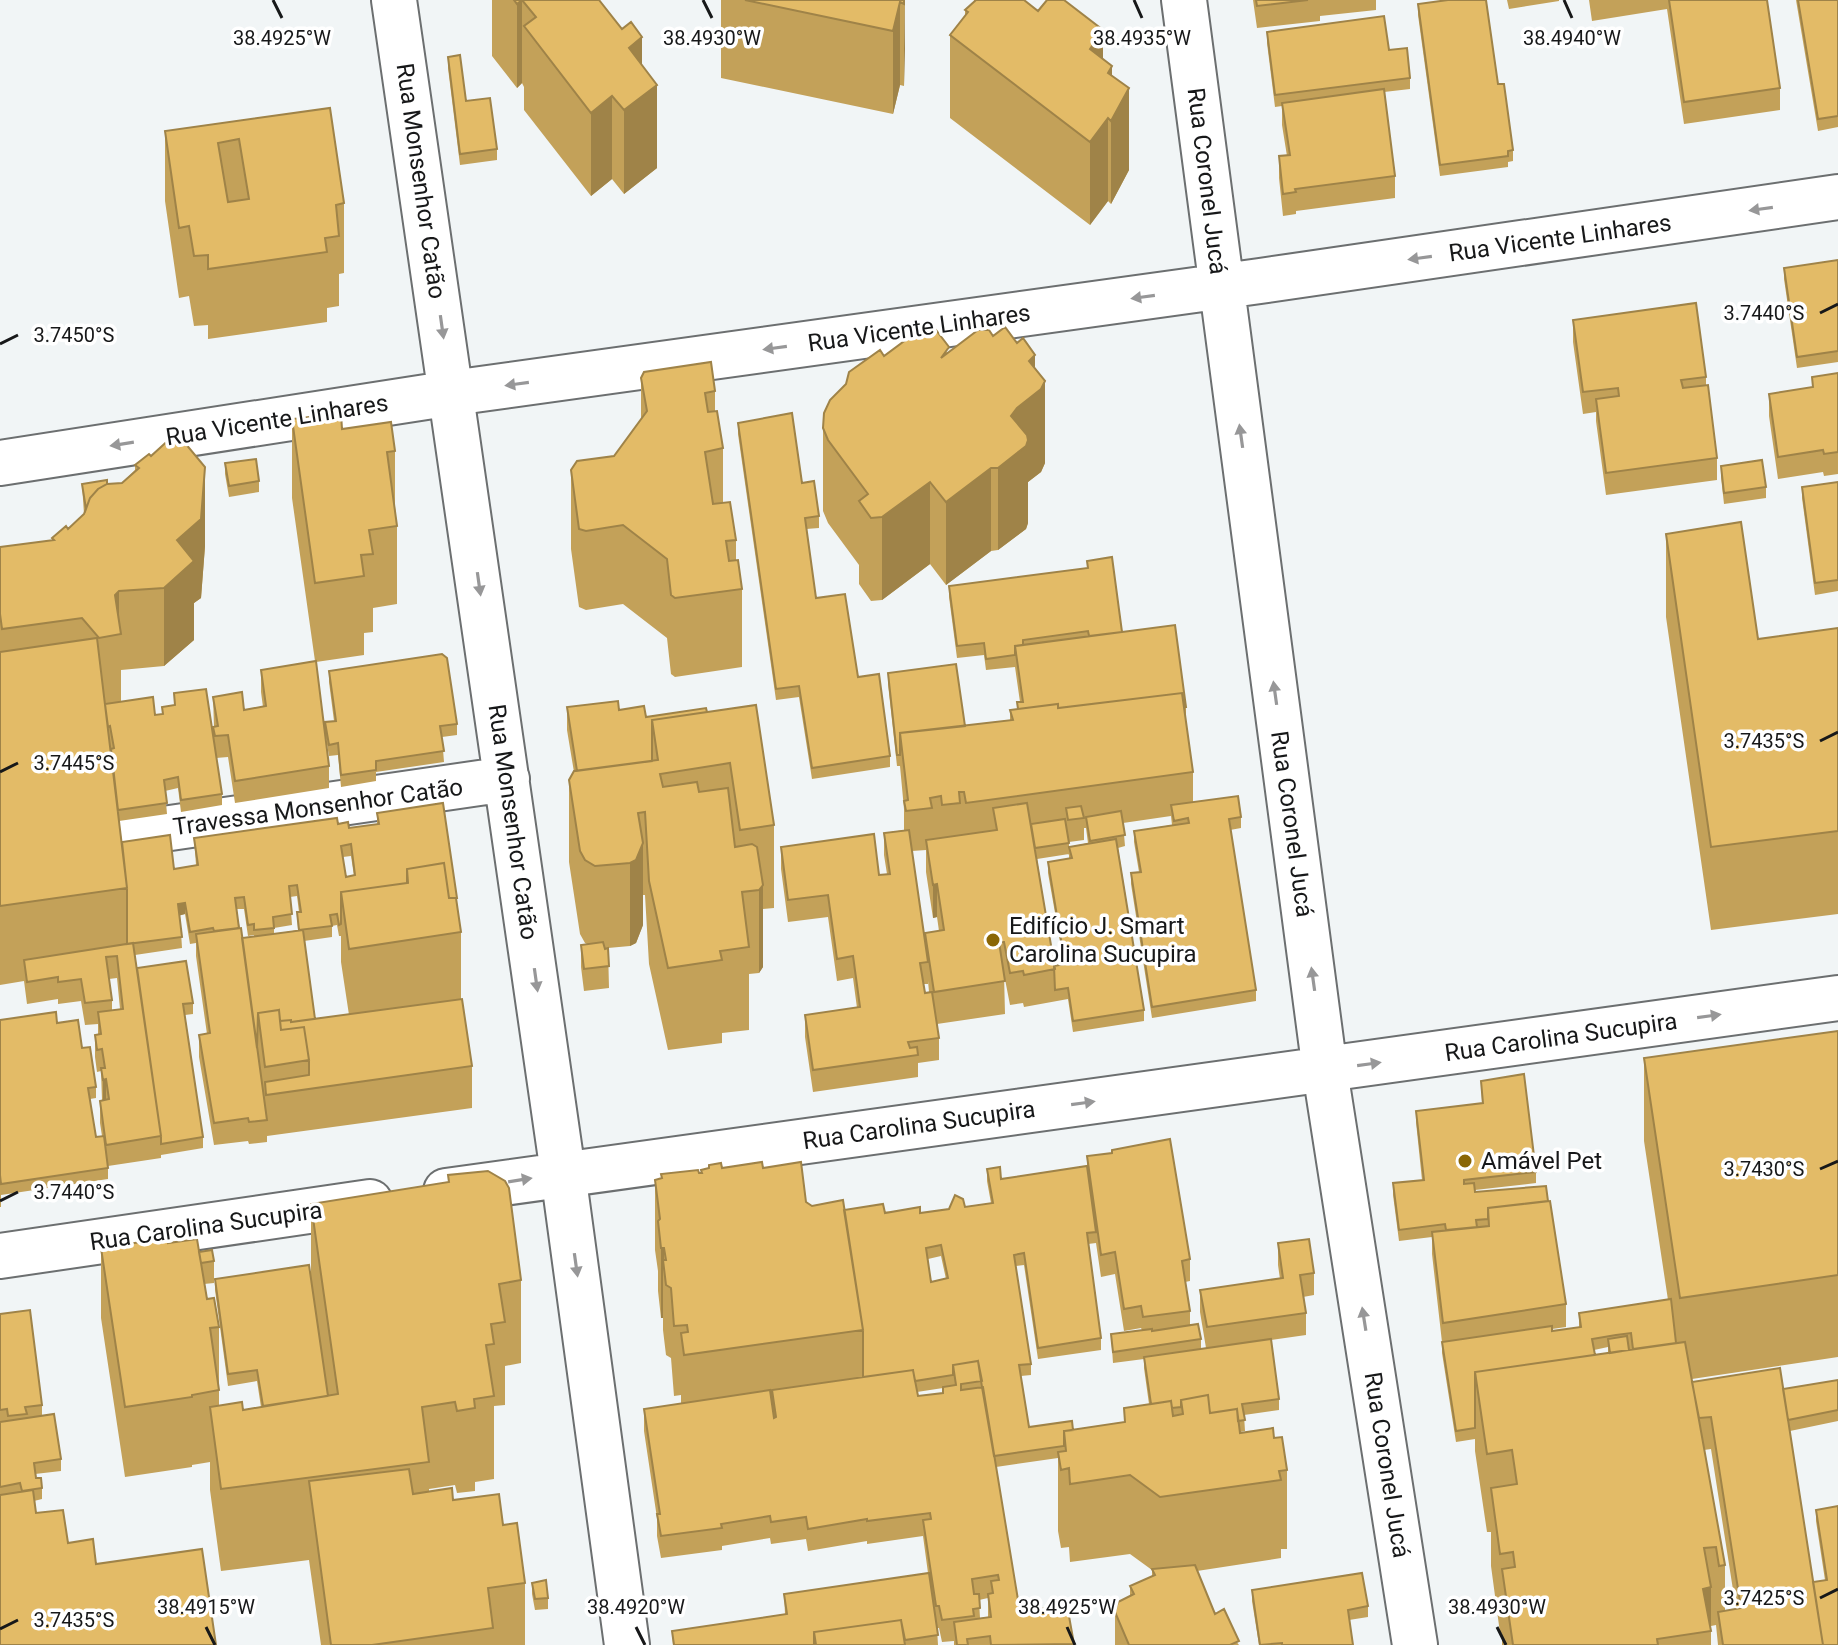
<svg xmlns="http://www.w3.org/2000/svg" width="1838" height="1645" font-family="Roboto,sans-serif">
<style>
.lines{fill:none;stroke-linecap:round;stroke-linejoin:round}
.minor-casing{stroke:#6c6f70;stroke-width:48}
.minor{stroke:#fff;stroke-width:44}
.wall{fill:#c3a159;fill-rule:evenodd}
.shaded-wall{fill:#9f8348}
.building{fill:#e3bb67;stroke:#9f8348;stroke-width:2;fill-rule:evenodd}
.oneway{fill:#979798}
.ticks{fill:none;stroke:#171819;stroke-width:3}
.poi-dot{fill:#8a6605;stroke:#fff;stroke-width:3}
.labels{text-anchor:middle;stroke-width:7;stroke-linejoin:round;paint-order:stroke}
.street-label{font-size:24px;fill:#171819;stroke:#fff}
.poi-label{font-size:24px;fill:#171819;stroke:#fff;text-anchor:start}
.ticks-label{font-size:20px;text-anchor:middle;fill:#171819;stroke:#fff;stroke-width:7;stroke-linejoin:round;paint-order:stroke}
</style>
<rect width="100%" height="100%" fill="#f1f5f6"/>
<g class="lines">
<g class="minor-casing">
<path id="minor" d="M394 0 563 1173 627 1645
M1184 0 1325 1071 1415 1645
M0 463 452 393 1260 281 1838 197
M129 834 507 779
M446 1191 1838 998
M0 1256 370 1202"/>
</g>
<use href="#minor" class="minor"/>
</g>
<path class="wall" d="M492 0H599L642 66 657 168 624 194 612 179 591 196 524 110V87L522 83 517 88 492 56Z
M721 0H905L904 86 900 85 893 114 721 78Z
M974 0H1010L1103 60 1112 76 1129 170 1111 204 1108 201 1090 225 950 118V35L965 16V10L974 2Z
M1253 0H1376V10L1320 16V21L1257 28Z
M1507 0H1559V1L1509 9Z
M1589 0H1767L1780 88V110L1684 124 1667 9 1592 21Z
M1796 0H1838V127L1818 131Z
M1418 4 1498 84 1513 150V161L1508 162V167L1440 176 1418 15Z
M1267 32 1389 50 1410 78V89L1384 92 1395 176V198L1296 211V214L1283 216 1279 178V156H1287L1282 125V106L1275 107 1267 43Z
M448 57 466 101 497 149V160L460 165 448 68Z
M330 108 344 203V273L339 274V306L327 308V322L208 339V325L194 326 189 296 179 298 165 201V131Z
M1838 260V362L1797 368 1784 279V268Z
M1573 320 1706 377V385L1717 458V480L1606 495 1596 421V412L1583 414 1573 342Z
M993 336 1035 369 1045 463 1041 472 1028 482V523L1026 529 998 550 991 551 946 585 930 564 882 600 871 601 859 584V565L828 523 823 511V428L884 356 949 352Z
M1838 373V474L1824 476 1823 472 1778 479 1769 416V394L1812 388V377Z
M641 378 715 391V411L723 448V503L736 540V560L742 589V667L675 677 671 674 667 638 623 604 586 610 579 607 571 549V470L614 456 641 420Z
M292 419 342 429 395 451V507L397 526V604L373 608V632L364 633V655L316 662 329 766V788L235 803 228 757 216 758 222 794V805L181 812 178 788 165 791 167 814 119 821 122 842 174 869 196 865 194 838 338 824 349 828 377 824V813L457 903 461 932V999L472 1066V1108L267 1136V1142L249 1144 248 1141 214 1145 199 1057V1035L207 1034 196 956V943L190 944 185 914 180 915 182 948 135 955 137 968 193 1003V1014L185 1015 203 1137V1148L161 1155V1158L108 1166V1179L1 1195V1207H0V1020L57 1023 82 1048 96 1087V1098L90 1099 96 1137 102 1136 100 1123V1101L102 1100 101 1071 97 1072 95 1057V1035L98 1034V1024L85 1025 81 1001 58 1004V999L27 1004 24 981 0 985V547L52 540V538L68 529 84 514 82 484 122 483 135 470V465L205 546 201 598 194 603V640L164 666 121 670V702L155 715 162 714V707L174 705V693L213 737V727H214L213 697 244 710 263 707 261 692V670L315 661 292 498ZM351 856 354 876 346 877 343 857ZM297 896 299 912H297L298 930 274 934V928L292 925 290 897ZM236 909H244L248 936 254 935V936L242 938ZM337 925 339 936H341V962L349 1015 315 1019 304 941 332 937V926ZM117 978 120 1009 112 1010V1000L109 979Z
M738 423 802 483 819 516V528L806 529 816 598 858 677 890 756V767L812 779 799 697 776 700 738 434Z
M225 463 259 481V492L229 497 225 474Z
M1721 466 1766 487V498L1724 504 1721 477Z
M1838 482V591L1815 595 1802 498V487Z
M1666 534 1758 639 1838 628V914L1711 930 1666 617Z
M1087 561 1122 632 1186 707V724L1193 772V802L1241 817V828L1230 830 1256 990V1001L1152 1018 1131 884V873L1139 872 1134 842V831L1172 825 1171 816 1123 823 1125 846 1118 848 1144 1010V1021L1073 1032 1068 999 1024 1007 1023 1003 1010 1005 1004 974 1005 1014 937 1024 939 1038V1060L918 1063V1077L813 1092 805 1037V1015L857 1008 853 978 837 981 828 917 788 922 781 869V847L879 875 887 874 884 855V833L904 830V809L900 766H897L888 684V673L965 726 1010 720V710L1017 709V702H1020L1015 667 986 670 984 655 957 658 949 597V586L1087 569ZM1084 828H1086L1088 843 1069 847V859L1048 862V873L1064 964 1054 966 1037 859 1069 854V842L1084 840ZM926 850V872L933 918 937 917 939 931 925 933V946L912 851ZM928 981 929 992 925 993 923 984H928Z
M329 671 457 724V735L442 737 444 762 376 772V781L341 787 338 755 329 756 325 733V722L334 721 329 682Z
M567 707 619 710 646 717 707 712 774 825V908L763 909V967L759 973 749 974V1030L722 1033V1043L668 1050 649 964 645 895H643V925L636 943 630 946 608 948 609 988 584 991 581 967V945L587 944 585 943 580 934 569 862V780L574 772 567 730Z
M1838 1031V1357L1692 1379V1382L1783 1389 1838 1380V1421L1790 1431 1813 1582 1825 1580 1816 1521V1510L1838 1645H1718L1716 1625 1711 1626V1645H1502V1633H1500L1491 1566V1532H1487L1475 1451V1439L1456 1442 1442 1353V1342L1432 1254V1237L1399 1241 1393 1195V1183L1422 1180 1416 1122V1111L1482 1104 1481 1081 1536 1172V1183L1475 1190V1192L1566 1304V1327L1552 1329V1331L1579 1327V1313L1668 1300 1644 1141V1058ZM1608 1347V1353L1595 1355 1594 1350ZM1711 1449 1736 1609 1725 1611V1565L1704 1450Z
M1087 1156 1190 1259V1281L1185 1282 1190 1311V1326L1201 1339V1349L1206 1348 1200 1312V1290L1280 1279 1278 1265V1243L1314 1273V1295L1303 1297 1306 1313V1335L1271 1340 1279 1399V1410L1244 1415 1245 1431 1240 1432 1274 1438 1287 1470V1549H1281V1558L1197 1571 1215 1614 1239 1645H1115V1612L1130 1596V1586L1152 1576V1570L1130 1554 1070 1562 1069 1547 1061 1548 1058 1531V1458L996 1467 1020 1612 1067 1605 1074 1645H954V1641L942 1642 939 1628H937L938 1645H673L672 1631 785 1614 784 1594 928 1573 923 1536 867 1544V1541L808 1551 806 1539 771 1544 770 1538 722 1546V1550L661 1558 657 1536V1518L644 1431V1409L681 1404V1395L674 1396 671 1358 666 1355 663 1330V1318H661L658 1291V1271L655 1250V1180L661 1178V1174L701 1173V1170L763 1168 812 1206 844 1210 920 1213 991 1203 987 1181V1169L1001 1179 1087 1167ZM1096 1243 1101 1277 1115 1274 1124 1331 1141 1328 1142 1330 1111 1334 1113 1363 1144 1359V1368L1149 1404 1124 1408V1422L1073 1430 1029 1427 1021 1376 1031 1375V1364L1015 1266 1024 1265 1038 1359 1101 1350V1338L1088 1244ZM941 1256 946 1279 931 1282 928 1259ZM943 1388V1393L918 1396 917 1392ZM988 1598V1617L980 1618 979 1600Z
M448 1175 521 1280V1363L505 1366V1405L494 1406V1479L475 1482V1491L457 1493 455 1485 429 1489V1491L453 1500 503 1525 525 1583V1645H321L309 1560 221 1571 210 1490V1462L192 1465V1467L125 1477 101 1318V1248L168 1243 199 1252 214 1261V1283L204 1284 207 1299 219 1327V1406L243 1410 261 1407 257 1381 228 1386 215 1290V1279L311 1278V1204L448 1183Z
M0 1314 42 1405V1416L61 1459V1471L35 1474 36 1478 42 1488V1499L34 1501 36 1513 68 1543 96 1564 0 1645Z
M532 1583 548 1598V1609L535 1610 532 1594Z
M1252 1590 1368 1606V1617L1349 1620 1353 1645H1259L1252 1601Z"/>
<path class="shaded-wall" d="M522 0V83L517 88V4Z
M904 0 905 49 904 86Z
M900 2V85L893 114V31Z
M1103 30V113L1090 49Z
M642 37V96L657 85V168L624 194V110L629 48Z
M1112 66V119L1129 88V170L1111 204V121L1108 118V201L1090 225V142L1108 73Z
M612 96V179L591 196V113Z
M1035 355V393L1045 381V463L1041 472 1028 482V523L1026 529 998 550V468L1011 416 1017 408 1029 361Z
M205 467V546L201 598 194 603V640L164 666V588L177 540Z
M991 468V551L946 585V502Z
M930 482V564L882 600V517Z
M119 591V634L115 595Z
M643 843V925L636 943 630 946V863Z
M937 884V917L933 918V885Z
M763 885V967L759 973V890Z
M185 903V914L178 916V904Z
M106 1079V1101L103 1102V1080Z
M661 1248H664V1271L663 1260V1318H661Z
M1711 1587V1631L1703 1589Z"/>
<path class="building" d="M514 0H599L622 29 631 22 642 37 629 48 657 85 624 110 612 96 591 113 524 26 536 17 522 0 517 4Z
M745 0H904V4L900 2 893 31Z
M976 0H1024L1038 11 1047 0H1064L1103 30 1090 49 1112 66 1108 73 1129 88 1111 121 1108 118 1090 142 950 35 968 12 965 10Z
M1256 0H1308L1257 6Z
M1448 0H1486L1498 84H1504L1513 150 1508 151V156L1440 165 1418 4Z
M1669 0H1767L1780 88 1684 102Z
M1798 0H1838V116L1818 119Z
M1384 16 1389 50 1407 48 1410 78 1275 95 1267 32Z
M460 55 466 101 490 98 497 149 460 154 448 57Z
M1384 89 1395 176 1295 189 1296 192 1283 194 1279 156 1290 155 1282 103Z
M330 108 344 203 336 205 339 236 325 238 327 252 208 269V255L194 256 189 226 179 228 165 131ZM239 139 249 199 228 202 218 143Z
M1838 260V351L1797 357 1784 268Z
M1696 303 1706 377 1681 380 1683 388 1708 385 1717 458 1606 473 1596 399 1619 396 1618 388 1583 392 1573 320Z
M930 322 949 347 941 358 978 330H989L993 336 1005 327 1017 343 1023 338 1035 355 1029 361 1045 381 1041 389 1017 408 1011 416 1027 435 1028 440 1026 446 998 468H991L946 502 930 482 882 517 871 518 859 501 868 494 828 440 823 428 824 413 830 400 846 384 849 372 880 350 884 356Z
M711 362 715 391 705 393 708 412 717 411 723 448 705 452 713 504 730 502 736 540 726 541 729 561 738 560 742 589 675 598 671 595 667 559 623 525 586 531 579 529 571 470 577 461 614 456 647 411 641 378 644 372Z
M1838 373V452L1824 454 1823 450 1778 457 1769 394 1813 387 1812 377Z
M341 413 342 429 391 422 395 451 387 452 397 526 369 530 373 554 361 555 364 576 315 583 292 419Z
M792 413 802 483 814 481 819 516 805 518 816 598 845 594 858 677 879 674 890 756 812 768 799 686 776 689 738 423Z
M173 436 180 437 205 467 201 519 177 540 194 561 164 588 119 591 115 595 121 634 99 638 82 618 2 629 0 614V547L54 540 52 538 66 526 68 529 84 514 90 498 98 489 107 484 122 483 139 468 135 465 149 454 151 456Z
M256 459 259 481 229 486 225 463Z
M1762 460 1766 487 1724 493 1721 466Z
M107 480V484L98 489 90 498 86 509 82 484Z
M1838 482V580L1815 583 1802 487Z
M1741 522 1758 639 1838 628V831L1711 847 1666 534Z
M1112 557 1122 632 1089 636 1088 631 1023 640V645L1015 646V655L986 659 984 643 957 646 949 586 1088 568 1087 561Z
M1175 625 1186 707H1184L1182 693 1058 708V704L1018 709 1017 702H1023L1015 646Z
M97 638 127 888 0 906V652Z
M442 654 447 658 457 724 440 726 444 751 376 761V770L341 775 338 743 329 745 325 722 336 721 329 671Z
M316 661 329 766 235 781 228 735 215 736 213 727 218 726 213 697 242 692 244 710 266 706 261 670Z
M956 664 965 726 900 733V755H897L888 673Z
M206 689 222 794 181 800 178 777 164 780 167 803 118 810 111 749 114 748 110 726 108 727 105 704 153 697 155 715 163 714 162 707 175 705 174 693Z
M1182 693 1193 772 966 803 964 792H959L960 803 942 805 941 796 930 798 932 808 906 811 904 801 908 800 900 733 1013 720 1010 710 1058 704V708Z
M618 701 619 710 644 706 646 717 706 708 707 712 652 720V761L577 771 567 707Z
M756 705 774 825 740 830 730 763 660 774 663 787 697 782 699 792 728 788 735 847 752 844 757 847 763 885 759 890 742 892 749 947 720 951 722 960 668 968 649 881 645 812 638 813 643 843 636 860 630 863 595 866 585 860 580 851 569 780 574 771 658 760 652 720Z
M1238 796 1241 817 1229 819 1256 990 1152 1007 1131 873 1141 872 1134 831 1189 823 1188 818 1174 821 1171 805Z
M443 803 457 898H449L444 863 407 869V883L341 892V924L339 925 337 914 330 915 332 926 299 930 297 912H301L297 885 289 886 292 914 273 917 274 928 254 930V924L248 925 244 897 235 898 239 928 214 931 213 928 190 932 185 903 178 904 182 937 127 944V888L122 842 170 835 174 869 198 865 194 838 337 818 338 824 348 822 349 828 379 824 377 813ZM351 844 355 875 346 877 341 846Z
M1027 803 1055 969 1024 975 1023 971 1010 973 1004 942H999L1005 981 934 992 925 933 944 930 937 884 933 885 926 840 997 830 993 808Z
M1081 806 1084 818 1068 820 1066 808Z
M1121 811 1125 835 1090 841 1086 817Z
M1065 819 1069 843 1035 848 1031 824Z
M909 830 928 962 920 963 925 993 932 992 939 1038 908 1042 910 1048 917 1047 918 1055 813 1070 805 1015 860 1007 853 956 837 959 828 895 788 900 781 847 874 834 879 875 890 874 884 833Z
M1116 839 1144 1010 1073 1021 1068 988 1055 990 1054 966 1065 964 1048 862 1072 858 1069 847Z
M444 863 449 898H456L461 932 349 949 341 892 408 883 407 869Z
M241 928 267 1120 249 1122 248 1118 214 1123 199 1035 210 1033 196 934Z
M303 930 315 1019 291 1022V1020L280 1021 279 1010 258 1013 257 1048 242 938Z
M603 942 605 949 608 948 609 966 584 969 581 945Z
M133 943 161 1136 106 1145 100 1101 109 1099 106 1079 103 1080 101 1068H105L102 1049 97 1050 95 1035 101 1034 98 1012 123 1009 117 956 106 957 112 1000 85 1003 81 979 58 982V977L27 982 24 960Z
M186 961 193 1003 183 1004 203 1137 161 1144V1136L137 968Z
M462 999 472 1066 266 1095 265 1082 309 1075V1060L304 1027 281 1030 280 1021 291 1020V1022Z
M279 1010 281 1030 304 1027 309 1060 265 1067 258 1013Z
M56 1012 57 1023 78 1020 82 1048 90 1047 96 1087 88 1088 96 1137 104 1136 108 1168 1 1184 0 1175V1020Z
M1838 1031V1275L1680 1298 1644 1058Z
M1524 1074 1536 1172 1464 1180V1184L1474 1183 1475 1192 1546 1186 1548 1201 1488 1208V1219L1476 1220 1477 1227 1446 1230 1445 1224 1399 1230 1393 1183 1424 1180 1416 1111 1483 1103 1481 1081Z
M1170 1139 1190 1259 1182 1261 1190 1311 1143 1317 1141 1306 1124 1309 1115 1252 1101 1255 1087 1156 1112 1153V1150Z
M762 1162 763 1168 801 1162 806 1202 812 1206 843 1200 863 1330 684 1355 681 1333 688 1332 687 1325 674 1326 671 1288 666 1285 663 1260H666L664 1248H661L658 1221 660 1219 655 1180 662 1178 661 1174 698 1170 699 1173H702L701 1170 709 1168V1165L721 1163 722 1168Z
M1087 1166 1096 1232 1087 1233 1101 1338 1038 1348 1024 1253 1014 1255 1031 1364 1019 1365 1029 1427 1072 1421 1073 1430 1064 1431V1446L994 1456 982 1387 978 1361 953 1365V1375L915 1381 913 1370 863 1377V1330L844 1210 883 1204 885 1213 920 1207V1213L949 1209 955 1195 963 1199 965 1207 993 1203 987 1169 1000 1167 1001 1179ZM941 1245 948 1278 931 1282 926 1248Z
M488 1171 505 1181 509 1188 521 1280 499 1284 505 1322 491 1324 494 1344 486 1345 494 1396 474 1399 475 1408 457 1411 455 1402 422 1407 429 1462 221 1489 210 1407 242 1402 243 1410 338 1394 311 1204 449 1182 448 1175Z
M1550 1201 1566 1304 1443 1323 1432 1232 1489 1226 1488 1208Z
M168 1238V1243L197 1239 207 1299 214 1298 219 1327 210 1328 219 1390 192 1395V1397L125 1407 101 1248Z
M1309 1239 1314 1273 1300 1275 1306 1313 1207 1327 1200 1290 1283 1278 1278 1243Z
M212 1250 214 1261 201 1263 199 1252Z
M309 1265 328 1396 263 1406 257 1370 228 1374 215 1279Z
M1671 1299 1676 1343 1633 1349 1631 1333 1616 1335 1592 1339 1595 1355 1475 1372V1428L1456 1431 1442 1342 1552 1326V1331L1581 1327 1579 1313Z
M30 1310 42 1405 25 1407 27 1414 8 1416 7 1409 0 1410V1314Z
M1198 1324 1201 1339 1113 1352 1111 1334 1152 1329V1331Z
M1627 1336 1629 1350 1610 1353 1608 1339Z
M1271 1339 1279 1399 1242 1404 1245 1420 1238 1421 1237 1409 1210 1413 1208 1395 1181 1400V1407L1172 1408 1171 1401 1151 1404 1144 1357Z
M1685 1342 1725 1565 1719 1566 1716 1547 1704 1548 1711 1587 1703 1589 1711 1631 1657 1639 1658 1645H1513L1502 1569 1515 1567 1513 1552 1500 1554 1491 1488 1517 1484 1512 1450 1487 1454 1475 1372Z
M978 1361 982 1381 961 1384V1390L983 1387 1020 1612 1067 1605 1074 1644 991 1645 990 1636 967 1639 968 1645H957L954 1622 991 1617 988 1594 993 1593 991 1581 999 1580 998 1575 972 1579 974 1594H979L980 1608 973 1609 974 1616 942 1620 939 1606H936L923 1520 931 1519 930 1513 867 1521V1519L808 1529 806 1517 771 1522 770 1516 721 1524 722 1528 661 1536 657 1514H660L644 1409 770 1390 774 1418 776 1417 772 1390 913 1370 918 1396 943 1393V1387L956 1385 953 1365Z
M1780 1368 1823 1645H1723L1718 1612 1741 1608 1711 1417 1699 1418 1692 1382Z
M1838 1380V1410L1788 1420 1783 1389Z
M1208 1395 1210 1413 1237 1409 1240 1433 1273 1428 1274 1438 1282 1437 1287 1470 1279 1471 1281 1480 1160 1497 1130 1475 1070 1484 1069 1468 1061 1470 1058 1452 1066 1451 1064 1431 1125 1422 1124 1408 1171 1401 1173 1416 1183 1414 1181 1400Z
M54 1414 61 1459 34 1463 36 1478H41L42 1488 22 1491 20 1483 0 1487V1422Z
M409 1469 413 1494 452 1488 453 1500 499 1494 503 1525 517 1523 525 1583 488 1588 493 1628 372 1645H331L309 1481Z
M33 1490 36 1513 63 1510 68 1543 93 1539 96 1564 202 1549 216 1645H0V1495Z
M1838 1506V1645H1823L1813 1582 1827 1580 1816 1510Z
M1195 1565 1215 1614 1224 1609 1239 1641 1230 1645H1129L1115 1612 1118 1602 1134 1594 1130 1586 1155 1575 1152 1569Z
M929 1573 938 1635 905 1640 901 1620 814 1632V1645H674L672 1631 787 1614 784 1594Z
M1362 1573 1368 1606 1348 1610 1353 1645H1282V1643L1260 1645 1252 1590Z
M546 1580 548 1598 535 1599 532 1583Z
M901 1620 905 1645H816L814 1632Z"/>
<defs><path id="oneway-solid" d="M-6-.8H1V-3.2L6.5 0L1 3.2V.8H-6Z" transform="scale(2)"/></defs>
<g class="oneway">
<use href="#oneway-solid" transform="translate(1761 209) rotate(172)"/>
<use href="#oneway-solid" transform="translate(1420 258) rotate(172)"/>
<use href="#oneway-solid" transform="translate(1143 297) rotate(172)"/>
<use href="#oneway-solid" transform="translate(442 327) rotate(82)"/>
<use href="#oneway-solid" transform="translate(775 348) rotate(172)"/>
<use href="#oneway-solid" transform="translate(517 384) rotate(172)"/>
<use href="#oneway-solid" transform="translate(1241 436) rotate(-98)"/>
<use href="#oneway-solid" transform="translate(122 444) rotate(171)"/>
<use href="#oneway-solid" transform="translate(479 584) rotate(82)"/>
<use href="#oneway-solid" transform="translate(1275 693) rotate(-98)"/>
<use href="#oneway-solid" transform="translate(1313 979) rotate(-98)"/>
<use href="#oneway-solid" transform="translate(536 980) rotate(82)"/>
<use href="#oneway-solid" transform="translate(1709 1016) rotate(-8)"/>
<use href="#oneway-solid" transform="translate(1369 1064) rotate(-8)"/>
<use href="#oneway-solid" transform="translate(1083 1103) rotate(-8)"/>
<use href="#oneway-solid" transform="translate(520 1180) rotate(-9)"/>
<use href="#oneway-solid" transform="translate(576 1265) rotate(82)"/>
<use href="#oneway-solid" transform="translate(1364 1319) rotate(-99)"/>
</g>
<path class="ticks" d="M273 0 282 18M703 0 712 18M1134 0 1142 18M1564 0 1572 18M1820 313 1838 304M0 344 18 335M1820 741 1838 732M0 772 18 763M1820 1169 1838 1161M0 1201 18 1192M1820 1598 1838 1589M206 1627 215 1645M636 1627 645 1645M1067 1627 1075 1645M1497 1627 1506 1645M0 1629 18 1620"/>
<g class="poi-dot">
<circle cx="993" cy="940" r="8"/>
<circle cx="1465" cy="1161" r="8"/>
</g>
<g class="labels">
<g class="street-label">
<text transform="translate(421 181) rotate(82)" y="8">Rua Monsenhor Catão</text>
<text transform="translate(1207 181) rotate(83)" y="8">Rua Coronel Jucá</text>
<text transform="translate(1560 238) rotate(-8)" y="8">Rua Vicente Linhares</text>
<text transform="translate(919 328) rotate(-8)" y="8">Rua Vicente Linhares</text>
<text transform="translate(277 420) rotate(-9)" y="8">Rua Vicente Linhares</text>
<text transform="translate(318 807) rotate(-8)" y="8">Travessa Monsenhor Catão</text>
<text transform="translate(513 822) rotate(82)" y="8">Rua Monsenhor Catão</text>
<text transform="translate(1292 824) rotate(82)" y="8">Rua Coronel Jucá</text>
<text transform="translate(1561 1037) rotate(-8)" y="8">Rua Carolina Sucupira</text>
<text transform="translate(919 1125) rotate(-8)" y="8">Rua Carolina Sucupira</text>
<text transform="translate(206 1226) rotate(-8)" y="8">Rua Carolina Sucupira</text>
<text transform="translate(1387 1465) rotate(81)" y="8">Rua Coronel Jucá</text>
</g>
<g class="poi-label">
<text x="1009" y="934">Edifício J. Smart<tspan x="1009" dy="28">Carolina Sucupira</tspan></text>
<text x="1481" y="1169">Amável Pet</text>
</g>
</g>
<g class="ticks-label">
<text x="282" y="45">38.4925°W</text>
<text x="712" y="45">38.4930°W</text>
<text x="1572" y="45">38.4940°W</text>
<text x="1142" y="45">38.4935°W</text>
<text x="1764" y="320">3.7440°S</text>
<text x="74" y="342">3.7450°S</text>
<text x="1764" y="748">3.7435°S</text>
<text x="74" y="770">3.7445°S</text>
<text x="1764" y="1176">3.7430°S</text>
<text x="74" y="1199">3.7440°S</text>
<text x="1764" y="1605">3.7425°S</text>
<text x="206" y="1614">38.4915°W</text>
<text x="636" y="1614">38.4920°W</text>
<text x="1067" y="1614">38.4925°W</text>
<text x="1497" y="1614">38.4930°W</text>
<text x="74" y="1627">3.7435°S</text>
</g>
</svg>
